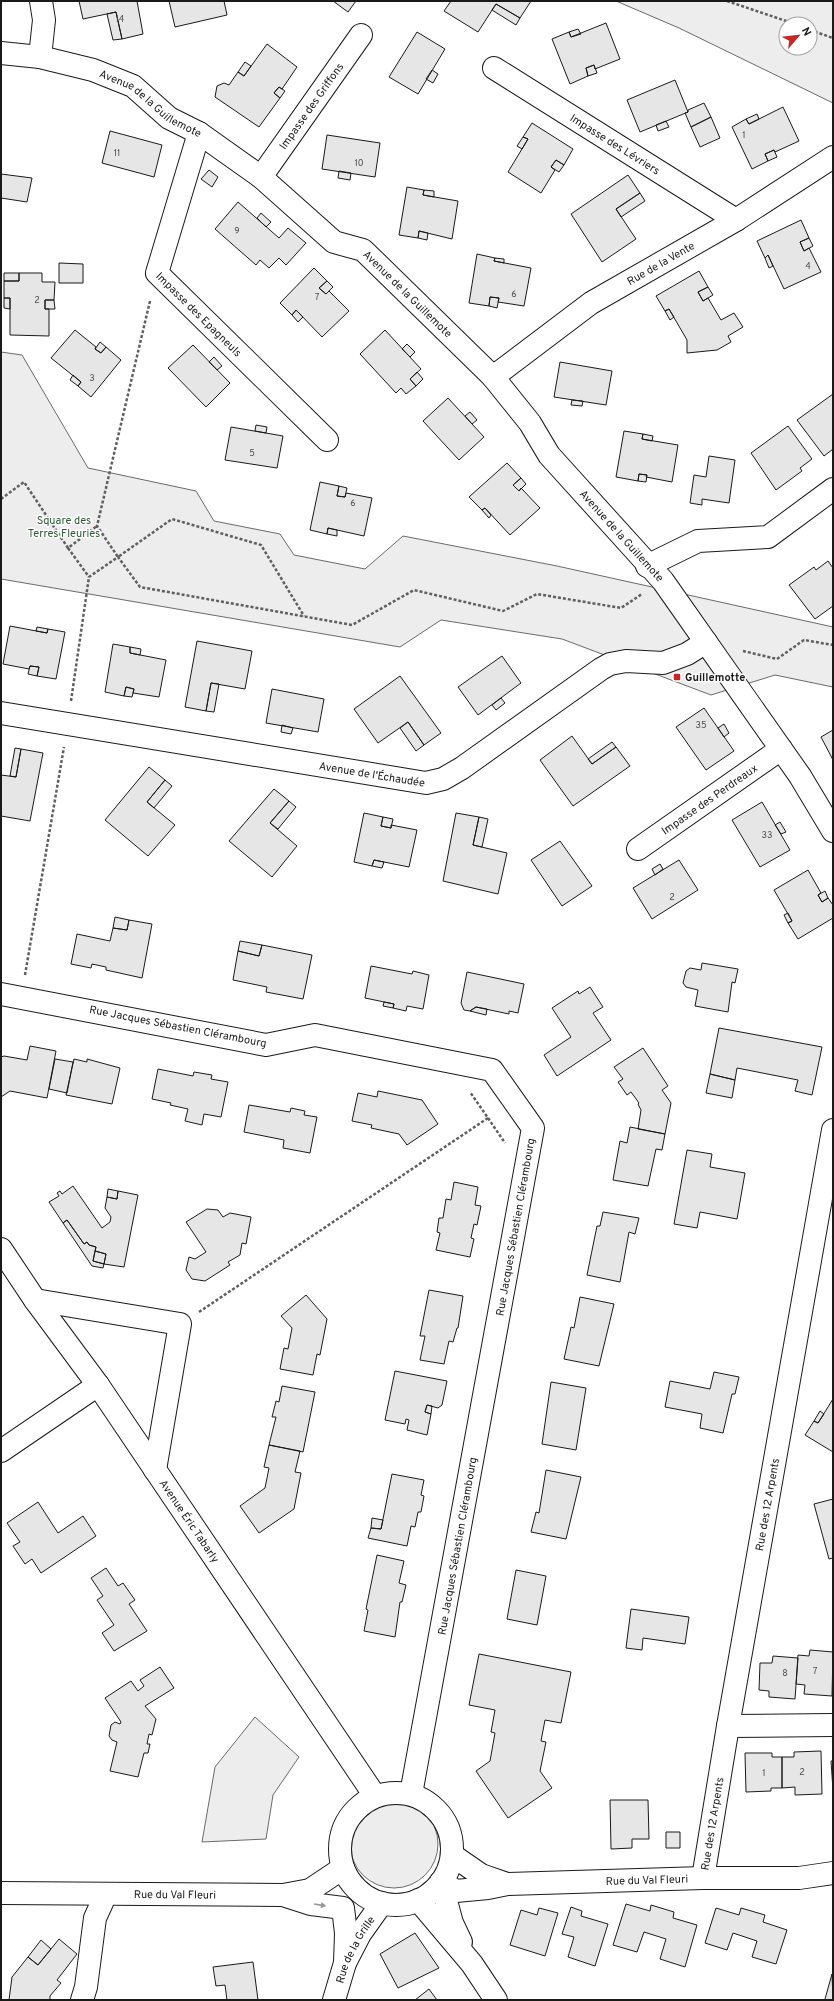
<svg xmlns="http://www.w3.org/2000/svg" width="834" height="2001" font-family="Overpass,sans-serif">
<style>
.built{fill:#ededed;stroke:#6a6a6a;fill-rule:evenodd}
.building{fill:#e6e6e6;stroke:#1a1a1a}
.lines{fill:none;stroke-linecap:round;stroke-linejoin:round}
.minor-casing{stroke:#1a1a1a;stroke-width:24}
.path{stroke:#5f5f5f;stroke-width:2.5;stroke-dasharray:3 2;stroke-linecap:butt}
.minor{stroke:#fff;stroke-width:22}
.oneway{fill:#989898}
.poi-dot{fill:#c62828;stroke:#fff;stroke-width:1.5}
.labels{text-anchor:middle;stroke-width:3;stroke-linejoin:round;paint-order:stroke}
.number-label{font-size:9px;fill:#4d4d4d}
.street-label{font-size:11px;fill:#1a1a1a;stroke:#fff}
.park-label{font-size:11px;fill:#2b5a34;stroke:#fff}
.poi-label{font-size:11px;font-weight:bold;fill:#1a1a1a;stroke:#fff;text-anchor:start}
</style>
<rect width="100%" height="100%" fill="#fff"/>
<path class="built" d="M616 1H833V103L679 28ZM786 24H810V48H786Z
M1 352 22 355 88 468 196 491 214 521 280 534 294 555 365 569 403 536 557 566 833 627V687L775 675 711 695 562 639 441 620 400 647 1 579Z
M255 1717 299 1757 273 1795 266 1839 202 1842 215 1767Z
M350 1844a44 44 0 1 1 88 0a44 44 0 1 1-88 0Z"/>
<path class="building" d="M79 1H137L143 34 122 39 116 12 83 19Z
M169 1H224L227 15 175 27Z
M333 1H356L348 12Z
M451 1H531L520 18 496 4 478 32 444 11Z
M496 4 520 18 516 25 492 10Z
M116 12 122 39 113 40 107 14Z
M606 23 620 59 595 69 594 65 586 68 588 76 570 84 552 39 569 32 571 37Z
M578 29 581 34 571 37 569 32Z
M417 32 445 49 418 94 389 77Z
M267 44 297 67 282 89 279 87 274 93 280 98 259 127 215 97 217 86 224 83 229 85 238 72 244 76Z
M245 62 251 66 244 76 238 72Z
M594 65 597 73 588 76 586 68Z
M432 70 438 74 433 83 426 79Z
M675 80 688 112 640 132 627 100Z
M279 87 285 91 280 98 274 93Z
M704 103 711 117 691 127 685 113 688 112V110Z
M783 107 799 141 775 152 774 150 765 154 768 161 752 169 732 127 746 119 749 124Z
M757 114 759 119 749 124 746 119Z
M711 117 720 138 700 147 691 127Z
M666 121 669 127 658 131 656 125Z
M532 123 573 149 564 165 556 160 551 167 555 170 541 193 508 172 528 139 523 137Z
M110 131 162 145 154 177 102 163Z
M327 135 380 143 375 177 322 169Z
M523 137 528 139 522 149 517 146Z
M774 150 777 157 768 161 765 154Z
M556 160 564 165 559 172 551 167Z
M209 170 218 177 212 187 201 179Z
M339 171 351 173 350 180 338 178Z
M1 174 32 178 27 202 1 198Z
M628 175 640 193 616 209 636 239 602 262 571 214Z
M407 187 424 190 423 195 458 201 452 239 419 231 418 238 399 235Z
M424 190 434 191V197L423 195Z
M640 193 645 201 621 217 616 209Z
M238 202 279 238 288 228 306 243 286 265 279 258 269 268 260 260 256 265 215 229Z
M261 213 271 222 266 227 257 218Z
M801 220 809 238 800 242 804 251 809 248 821 272 784 289 768 255 765 258 757 241Z
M419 231 428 233 427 240 418 238Z
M809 238 813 246 804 251 800 242Z
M477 254 495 258 494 261 531 268 524 306 498 302 499 298 490 297 489 306 469 303Z
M768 255 773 266 769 268 765 258Z
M495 258 504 259V263L494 261Z
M59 263 83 264V283H59Z
M314 268 327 281 319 288 326 294 329 291 349 311 322 337 296 310 292 315 280 303Z
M699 271 708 287 698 292 703 301 708 298 721 320 734 313 743 327 728 336 731 342 717 350 687 353V340L669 309 665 311 656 296Z
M4 273H19V281H4Z
M19 273H42V282H55L54 300H45V309H49V336L10 335V298H4V281H19Z
M327 281 333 287 326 294 319 288Z
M708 287 713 295 703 301 698 292Z
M490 297 499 298 497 308 489 306Z
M4 298H10V309L4 308Z
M45 300H54L55 309H45Z
M669 309 674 317 670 320 665 311Z
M296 310 303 317 298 322 292 315Z
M75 330 96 347 95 349 101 353 106 347 121 360 91 397 78 386 81 382 51 358Z
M385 330 421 369 410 379 416 386 406 394 401 388 396 393 360 354Z
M100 342 106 347 101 353 95 349Z
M407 344 415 352 410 357 402 349Z
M193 345 230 383 206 407 168 368Z
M214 357 222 366 217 370 209 362Z
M560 362 612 371 606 405 554 397Z
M417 372 423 379 416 386 410 379Z
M73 375 81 382 78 386 70 380Z
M833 394V449L824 456 797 420Z
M448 398 484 437 459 460 423 421Z
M572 400 583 401 582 406 571 405Z
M470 412 477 420 472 424 465 416Z
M256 425 267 427 266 433 255 431Z
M788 426 812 459 800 468 802 471 776 490 751 453Z
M231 427 283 436 277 468 225 460Z
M624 431 643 434 642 439 678 445 672 482 646 477 647 475 639 474 638 481 616 477Z
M643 434 653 436 652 441 642 439Z
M709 456 735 460 729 503 702 499V505L690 503 694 475 706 477Z
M507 463 521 478 513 485 519 491 521 488 540 508 510 535 485 508 482 510 469 497Z
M639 474 647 475 646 482 638 481Z
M521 478 526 484 519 491 513 485Z
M320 482 339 486 337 496 345 497 346 493 372 498 364 536 328 528 327 534 310 530Z
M339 486 347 488 345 497 337 496Z
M485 508 491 515 489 518 482 510Z
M328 528 337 530V536L327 534Z
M828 561 833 568V606L815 619 789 585 814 567 816 570Z
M10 626 47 633 48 629 65 632 56 679 37 676 39 667 30 666 29 669 3 664Z
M37 627 48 629 47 633 36 631Z
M197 641 252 651 245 689 211 683 206 711 185 707Z
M113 644 130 647V653L166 660 159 697 133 693 134 689 126 687 124 696 105 692Z
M130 647 141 649 140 655 130 653Z
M502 656 521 683 478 715 458 687Z
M30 666 39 667 37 676 28 674Z
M400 676 441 733 424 745 408 722 378 743 354 709Z
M211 683 219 684 214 712 206 711Z
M126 687 134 689 132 697 124 696Z
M272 689 324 699 318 732 266 723Z
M501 698 505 703 496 710 492 705Z
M704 708 734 751 706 770 676 727Z
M408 722 424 745 416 751 400 728Z
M724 724 729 733 724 737 718 728Z
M282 725 293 728 291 734 281 732Z
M833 730V760L821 737Z
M572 736 592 764 616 747 630 766 573 806 540 760Z
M612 742 616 747 592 764 588 759Z
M15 748 21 749 16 777 10 776Z
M21 749 43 753 30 821 1 816V775L16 777Z
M149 767 165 780 147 802 175 825 148 856 105 820Z
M165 780 172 786 154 808 147 802Z
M274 789 289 801 270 823 297 846 272 877 229 841Z
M289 801 296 807 278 829 270 823Z
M762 802 790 850 760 867 732 820Z
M364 813 383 817 381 826 391 828V825L417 830 409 867 374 860 372 866 354 862Z
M456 813 479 817 473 845 507 853 498 894 443 881Z
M383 817 393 819 391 828 381 826Z
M479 817 488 819 482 847 473 845Z
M780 822 786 832 781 834 775 825Z
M560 841 592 886 562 906 531 860Z
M374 860 384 862 382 868 372 866Z
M679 860 698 890 652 919 633 888Z
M660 864 663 869 655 875 652 869Z
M808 870 821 893 818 895 822 902 828 898 833 905V918L798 939 788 923 792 921 774 890Z
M825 891 828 898 822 902 818 895Z
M788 913 792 921 788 923 784 915Z
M115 917 129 920 127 930 113 928Z
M129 920 152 924 142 978 106 970V967L92 964 91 968 71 964 77 934 110 941 113 928 127 930Z
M240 941 262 945 259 956 238 951Z
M262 945 312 955 303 999 266 992 267 987 233 980 238 951 259 956Z
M702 963 738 969 735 983 732 982 728 1012 695 1006 698 990 686 987 683 983 686 971 690 968 701 970Z
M371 966 412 974 413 971 429 975 423 1009 407 1006 406 1011 393 1008 394 1004 365 998Z
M467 972 524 984 518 1013 509 1011V1014L476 1007 470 1011 464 1010 461 1003Z
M590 987 603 1007 593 1013 611 1040 557 1076 544 1055 571 1037 552 1008 578 991 579 994Z
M384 1002 394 1004 393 1008 383 1006Z
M476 1007 487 1009 486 1015 470 1011Z
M719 1028 822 1047 812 1095 795 1091 798 1080 737 1068 735 1080 710 1074Z
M30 1046 56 1051 47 1098 10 1091 1 1097V1057L4 1056 27 1060Z
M643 1048 668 1086 662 1090 671 1103 665 1134 638 1129 641 1110 638 1104 639 1103 631 1092 627 1095 618 1082 623 1079 614 1067Z
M55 1059 73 1062 67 1093 49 1089Z
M74 1059 87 1062V1059L120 1068 112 1104 66 1095Z
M158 1069 193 1076 194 1072 212 1075 211 1079 228 1082 221 1117 204 1114 202 1125 185 1121 188 1109 170 1105 171 1103 152 1099Z
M710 1074 735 1080 732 1098 706 1093Z
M378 1091 422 1100 438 1124 407 1145 399 1134 371 1128 372 1125 352 1121 358 1093 377 1097Z
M249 1105 290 1112 291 1108 305 1111 304 1115 317 1117 310 1153 283 1148 284 1140 244 1132Z
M630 1127 665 1134 662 1150 656 1149 648 1186 613 1180 620 1141 627 1143Z
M687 1150 712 1154 710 1167 745 1173 737 1219 700 1212 697 1228 674 1224Z
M454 1182 478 1187 475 1205 481 1206 477 1225 474 1224 471 1238 474 1239 470 1257 436 1250 440 1233 437 1232 439 1218H443L446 1199 451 1200Z
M73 1186 102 1228 110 1222 111 1217 105 1208 107 1197 117 1199 118 1191 138 1195 124 1267 104 1264 106 1254 95 1251 96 1247 89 1245 87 1242 84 1244 67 1220 63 1223 49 1202 59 1196 57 1193 60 1191 62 1194Z
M108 1189 118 1191 117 1199 107 1197Z
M207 1209 218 1210 223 1217 230 1213 251 1217 246 1244 242 1243 240 1255 228 1262 230 1265 205 1281 192 1279 186 1270 189 1257 195 1259 206 1252 186 1222Z
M603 1212 639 1218 635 1234 629 1232 620 1282 587 1275 597 1226H600Z
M67 1220 84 1244 87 1242 89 1245 96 1247 93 1261 104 1264 103 1268 92 1266 63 1223Z
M95 1251 106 1254 104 1264 93 1261Z
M429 1290 463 1296 458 1328H457L453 1342 449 1341 444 1364 420 1360 425 1336H420Z
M306 1295 327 1319 320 1355 317 1354 313 1375 280 1369 284 1348 288 1349 292 1328 281 1316Z
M580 1297 614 1304 599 1366 564 1359 571 1327 574 1328Z
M395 1371 447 1381 442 1405 438 1408 427 1405 425 1412 431 1414 427 1435 407 1430 409 1420 406 1419 405 1424 385 1420Z
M714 1372 739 1377 735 1394H732L723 1433 700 1428 702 1414 665 1407 670 1381 710 1389Z
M551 1382 586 1388 576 1450 542 1444Z
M282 1386 315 1392 303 1452 269 1445 276 1417H272L276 1401 279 1402Z
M833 1399V1452L805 1435 814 1421 818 1423Z
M427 1405 432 1406 431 1414 425 1412Z
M820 1411 824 1414 818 1423 814 1421Z
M269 1445 300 1451 295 1472 301 1473 294 1509 259 1533 240 1506 265 1488 269 1468 264 1467Z
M546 1470 581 1477 566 1539 531 1532 536 1512 539 1513Z
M392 1474 424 1480 421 1495 424 1496 421 1512H418L415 1527 411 1526 407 1546 368 1538 371 1528 381 1529Z
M833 1499V1558L829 1559 814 1504Z
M38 1502 58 1533 83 1516 96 1536 41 1573 32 1559 25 1564 13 1546 20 1542 7 1523Z
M372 1518 383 1520 381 1529 371 1528Z
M377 1555 404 1561 399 1583 406 1585 402 1602H400L395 1637 364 1631 368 1610 366 1609Z
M106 1568 118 1586 123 1583 135 1600 129 1604 147 1631 114 1651 102 1633 114 1625 97 1600 103 1596 91 1578Z
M516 1570 546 1576 537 1625 507 1619Z
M631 1609 689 1617 685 1644 643 1638 642 1650 626 1648Z
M810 1650 833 1652 832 1696 804 1694 805 1685 796 1684 798 1655 809 1656Z
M479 1654 571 1672 561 1723 545 1720 541 1741 546 1742 540 1771 552 1788 508 1818 476 1771 490 1761 495 1733 491 1732 495 1710 469 1705Z
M773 1656 798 1658 795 1699 769 1697V1691L759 1690 760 1663H772Z
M160 1667 174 1688 145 1706 156 1719 152 1735 149 1734 147 1744H150L148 1753H144L138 1777 110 1771 117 1742 112 1740 109 1736 111 1725 115 1722 120 1724 121 1722 105 1698 131 1681 138 1691 144 1686 140 1680Z
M821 1751 822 1794 795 1795V1787L782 1788V1757H794V1752Z
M745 1753H772V1757H782V1788H771V1791L746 1792Z
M831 1761H833V1790Z
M610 1800H648L649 1839H632V1848L611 1849Z
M666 1832H680V1848H666Z
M626 1904 650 1911 651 1905 674 1912 673 1918 697 1925 685 1967 660 1959 666 1939 644 1932 637 1952 613 1945Z
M571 1907 582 1911 581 1916 608 1924 595 1966 568 1957 574 1937 562 1934Z
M539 1908 558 1913 545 1956 510 1945 521 1910 537 1915Z
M716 1908 739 1915 741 1908 765 1915 763 1922 787 1930 776 1964 752 1957 757 1941 733 1933 727 1950 705 1943Z
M415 1933 439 1968 398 1988 380 1954Z
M59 1939 77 1954 57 1980 61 1983 50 1996V2000H9L12 1977 28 1957 38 1965Z
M41 1940 51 1949 38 1965 28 1957Z
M253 1962 258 2000H227L225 1985 216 1986 213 1967Z
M832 1974 833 2000H826L825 1999Z
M429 1989 437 2000H415Z"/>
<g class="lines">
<g class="minor-casing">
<g id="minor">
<path id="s1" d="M1 53 40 57 93 70 133 86 169 118 199 133 261 177 334 242 363 250 493 377 530 423 549 455 663 581 800 776 833 831"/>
<path d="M40 57 44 20 41 1"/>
<path id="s2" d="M494 68 736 220"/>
<path id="s3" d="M199 133 157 273 327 440"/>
<path id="s4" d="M261 177 361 35"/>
<path id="s5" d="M493 377 591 303 736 220 833 157"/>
<path d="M647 566 698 541 768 537 833 489"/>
<path id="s6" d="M1 713 426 783 443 779 462 768 601 669 610 664 626 661 663 663 687 654 706 642"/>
<path id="s7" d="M638 849 781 749"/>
<path d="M1 994 266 1045 315 1035 492 1070 533 1128 411 1794"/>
<path id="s8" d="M1 1249 35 1300 98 1385 375 1796"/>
<path d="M35 1300 180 1324 155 1470"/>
<path d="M1 1451 98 1385"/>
<path d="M728 1726 833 1725"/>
<circle cx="396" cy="1849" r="56"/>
<path d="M452 1855 481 1875 507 1884"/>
<path id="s9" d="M703 1878 728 1726 833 1130"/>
<path id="s10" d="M441 1882 456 1891 488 1888 508 1884 703 1878H799L833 1873"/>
<path d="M441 1882 452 1923 461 1942"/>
<path id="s11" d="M1 1893 283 1895 310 1890 343 1868"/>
<path d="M286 1896 311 1904 343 1908 346 1933 345 1963"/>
<path d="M418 1900 472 1964 496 2000"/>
<path d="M82 2000 86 1987 95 1918 106 1894"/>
<path id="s12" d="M334 2000 345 1963 360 1934 382 1903"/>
</g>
</g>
<path class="path" d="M727 1 795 24
M810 30 833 38
M150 301 97 526 118 557 172 519 261 545 304 616
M1 499 24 482 68 548 97 526
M68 548 89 577
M743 651 777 659 804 640 833 645
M71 701 89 577 118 557 140 587 352 625 414 590 503 611 537 594 621 608 642 594
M25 975 64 747
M488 1118 505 1143
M199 1312 488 1118 470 1092"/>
<use href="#minor" class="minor"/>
</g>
<defs><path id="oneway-solid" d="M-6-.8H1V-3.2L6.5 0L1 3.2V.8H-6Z"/></defs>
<use class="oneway" href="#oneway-solid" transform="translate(320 1905) rotate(9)"/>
<rect class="poi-dot" x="673" y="673" width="8" height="8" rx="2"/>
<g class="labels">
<g class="number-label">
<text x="120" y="22">14</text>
<text x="744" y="138">1</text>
<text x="117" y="156">11</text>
<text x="359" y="166">10</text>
<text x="237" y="234">9</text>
<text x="808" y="269">4</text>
<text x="514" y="297">6</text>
<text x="317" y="300">7</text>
<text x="37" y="303">2</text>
<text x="92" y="381">3</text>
<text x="252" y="456">5</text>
<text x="353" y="506">6</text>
<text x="701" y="728">35</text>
<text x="767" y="838">33</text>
<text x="672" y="900">2</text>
<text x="815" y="1674">7</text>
<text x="785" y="1676">8</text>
<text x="802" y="1775">2</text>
<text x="764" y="1776">1</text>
</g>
<g class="street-label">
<text dy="4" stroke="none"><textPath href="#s1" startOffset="161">Avenue de la Guillemote</textPath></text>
<text dy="4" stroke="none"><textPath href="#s4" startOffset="87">Impasse des Griffons</textPath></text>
<text dy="4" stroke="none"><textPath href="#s2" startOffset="143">Impasse des Lévriers</textPath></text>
<text dy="4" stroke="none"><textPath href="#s5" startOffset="203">Rue de la Vente</textPath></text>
<text dy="4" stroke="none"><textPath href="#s1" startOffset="485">Avenue de la Guillemote</textPath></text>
<text dy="4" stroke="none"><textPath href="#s3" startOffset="205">Impasse des Epagneuls</textPath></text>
<text dy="4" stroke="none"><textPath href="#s1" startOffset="809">Avenue de la Guillemote</textPath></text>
<text dy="4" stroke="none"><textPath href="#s6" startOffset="376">Avenue de l'Échaudée</textPath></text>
<text dy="4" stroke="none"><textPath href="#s7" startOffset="87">Impasse des Perdreaux</textPath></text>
<text transform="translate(178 1026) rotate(11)" y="4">Rue Jacques Sébastien Clérambourg</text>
<text transform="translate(515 1227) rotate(-80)" y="4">Rue Jacques Sébastien Clérambourg</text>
<text dy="4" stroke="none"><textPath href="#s9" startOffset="379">Rue des 12 Arpents</textPath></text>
<text dy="4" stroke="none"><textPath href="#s8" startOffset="331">Avenue Éric Tabarly</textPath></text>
<text transform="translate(457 1546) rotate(-80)" y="4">Rue Jacques Sébastien Clérambourg</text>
<text dy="4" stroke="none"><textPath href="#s9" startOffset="55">Rue des 12 Arpents</textPath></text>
<text dy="4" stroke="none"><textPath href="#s10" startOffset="209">Rue du Val Fleuri</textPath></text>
<text dy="4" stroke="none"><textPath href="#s11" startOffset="174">Rue du Val Fleuri</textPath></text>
<text dy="4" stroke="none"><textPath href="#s12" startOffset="55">Rue de la Grille</textPath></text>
</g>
<g class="park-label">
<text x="64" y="524">Square des<tspan x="64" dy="13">Terres Fleuries</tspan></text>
</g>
<g class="poi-label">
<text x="685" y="681">Guillemotte</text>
</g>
</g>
<rect width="834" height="2001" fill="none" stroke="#1a1a1a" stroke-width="4"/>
<g transform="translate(798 36) rotate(62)"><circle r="19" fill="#ffffff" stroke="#a3a3a3"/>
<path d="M0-3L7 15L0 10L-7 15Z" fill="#c62828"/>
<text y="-6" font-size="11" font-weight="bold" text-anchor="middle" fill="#1a1a1a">N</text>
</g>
</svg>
